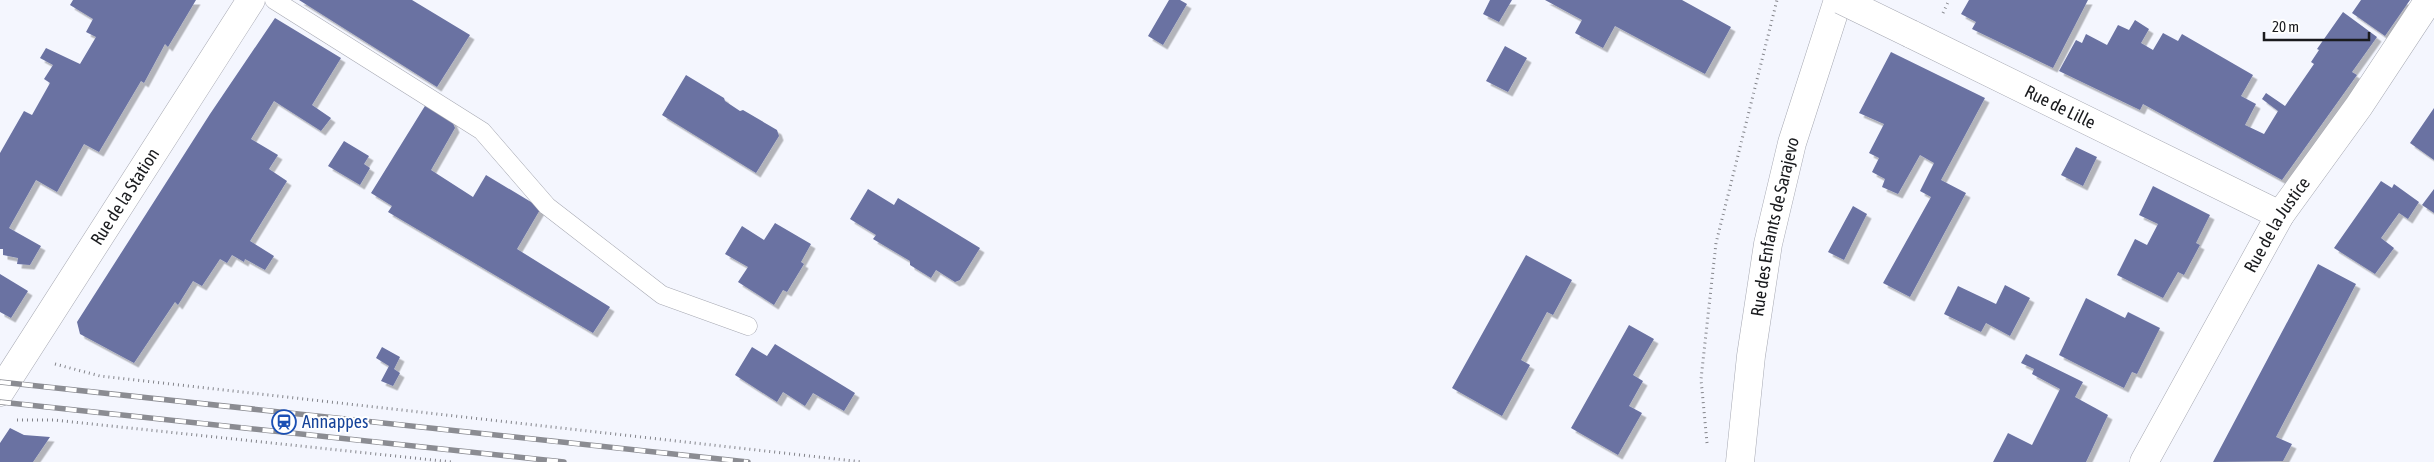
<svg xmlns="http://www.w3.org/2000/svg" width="2434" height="462" font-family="'Asap Condensed',sans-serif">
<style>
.building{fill:#6a72a2;filter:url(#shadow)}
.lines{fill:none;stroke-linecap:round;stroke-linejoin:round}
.service-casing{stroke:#a6a8b2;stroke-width:19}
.minor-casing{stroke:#a6a8b2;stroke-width:29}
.tertiary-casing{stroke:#a6a8b2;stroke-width:29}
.secondary-casing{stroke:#a6a8b2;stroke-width:29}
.path{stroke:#83848a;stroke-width:3;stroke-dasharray:1 4;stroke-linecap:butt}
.service{stroke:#fff;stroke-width:18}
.minor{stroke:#fff;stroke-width:28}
.tertiary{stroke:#fff;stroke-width:28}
.secondary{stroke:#fff;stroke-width:28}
.rail-casing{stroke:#8b8c92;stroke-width:5.5}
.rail{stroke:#fff;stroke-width:4;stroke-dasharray:11;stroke-linecap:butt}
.minor-bridge-casing{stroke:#a6a8b2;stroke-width:29;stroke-linecap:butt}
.minor-bridge{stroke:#fff;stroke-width:28}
.labels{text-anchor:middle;stroke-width:4;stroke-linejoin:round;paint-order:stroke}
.street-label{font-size:18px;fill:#1a1b1e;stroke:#fff}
.transit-label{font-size:18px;fill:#164399;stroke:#fff;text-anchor:start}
</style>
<defs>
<filter id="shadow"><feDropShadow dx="4.5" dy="4.5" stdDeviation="0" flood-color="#0004"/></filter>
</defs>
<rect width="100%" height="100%" fill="#f4f6fe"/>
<path class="building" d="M73 0H196L168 47 165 44 144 83 141 81 99 152 84 144 57 192 36 180 9 228 41 246 30 265 17 264 18 258 3 255V249H0V153L24 111 32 115 50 83 44 79 53 65 40 58 46 48 80 64 96 37 86 32 93 19 70 5Z
M299 0H412L470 35 437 87Z
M1169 0H1180L1187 4 1163 45 1148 36Z
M1490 0H1512L1499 22 1483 14Z
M1545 0H1682L1731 27 1705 74 1615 26 1603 48 1575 33 1582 20Z
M1969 0H2088L2053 68 1972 29 1976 22 1961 14Z
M2361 0H2410L2385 36 2352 13Z
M2343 12 2377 37 2352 72 2357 75 2282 180 2143 104 2140 110 2059 71 2076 40 2082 43 2086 34 2107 45 2118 25 2129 30 2135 20 2149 29 2141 43 2153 50 2163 33 2178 41 2182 34 2253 75 2241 96 2256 104 2245 125 2264 134 2278 111 2262 99 2266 93 2285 106 2314 64 2311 62 2319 50 2317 49Z
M275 18 341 58 312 105 331 118 321 131 274 101 251 139 278 155 269 169 287 181 250 241 274 256 265 270 245 259 244 262 232 255 227 263 220 259 202 286 193 281 178 305 175 302 134 363 80 334 77 322 210 114Z
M1505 46 1527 58 1508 92 1486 81Z
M1891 52 1985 98 1941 180 1966 193 1910 297 1883 283 1931 197 1920 191 1934 163 1920 155 1898 194 1882 187 1885 179 1872 172 1879 158 1869 153 1884 124 1859 113Z
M686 75 724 98 725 101 740 111 743 110 777 130 779 136 756 173 662 115Z
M428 101 452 121 455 128 431 170 473 197 486 175 541 208 517 249 610 307 593 333 388 212 392 206 371 193Z
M2434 108V160L2410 143Z
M344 141 369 156 364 164 370 168 360 185 328 166Z
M2076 147 2097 157 2083 186 2061 175Z
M2381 181 2392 188 2394 184 2419 202 2408 219 2399 213 2381 238 2394 248 2375 274 2334 248Z
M2153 186 2210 215 2196 243 2200 245 2184 275 2178 272 2163 298 2117 275 2135 239 2147 245 2158 224 2139 215Z
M868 189 894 205 898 198 980 248 960 280 955 282 936 270 931 278 910 265V261L873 239 876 235 850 219Z
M2434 189V213L2422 205Z
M1853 206 1867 214 1844 260 1828 252Z
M775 223 811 244 801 262 804 264 787 292 783 290 774 305 738 282 748 267 725 254 742 226 764 240Z
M1526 255 1572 280 1553 315 1547 312 1521 360 1530 365 1502 416 1452 388Z
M2318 264 2356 284 2276 437 2292 444 2283 461 2213 462Z
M0 274 28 291 11 318 0 312Z
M2005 285 2030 298 2010 336 1986 323 1981 332 1944 314 1958 286 1996 304Z
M2086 298 2125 318 2128 312 2160 328 2137 374 2132 372 2124 388 2059 355Z
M1629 325 1654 339 1633 375 1643 381 1629 406 1642 413 1618 455 1571 428Z
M775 344 855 393 844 411 813 393 805 406 783 392 777 402 735 375 752 347 767 356Z
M382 347 400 357 394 369 400 373 393 386 381 381 389 366 376 358Z
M2026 354 2083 382 2075 397 2108 415 2086 462H1993L2008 433 2032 445 2060 389 2032 374 2034 369 2021 363Z
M10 428 24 435 50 437 33 462H0V443Z"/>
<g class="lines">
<g class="service-casing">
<path id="service" d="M274 0 482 131 547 206 662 295 748 326"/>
</g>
<g class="minor-casing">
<g id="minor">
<path id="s1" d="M1911 34 2280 215"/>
<path id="s2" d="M2144 462 2280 215 2359 106 2429 0"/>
</g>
</g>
<g class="tertiary-casing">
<g id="tertiary">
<path id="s3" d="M0 392 251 0"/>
</g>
</g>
<g class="secondary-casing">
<g id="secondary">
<path id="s4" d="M1740 462 1751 356 1768 244 1792 143 1838 0"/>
</g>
</g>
<path class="path" d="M1943 13 1949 0
M55 364 100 376 863 462
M17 420H54L452 462
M1707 443 1701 379 1716 243 1777 0"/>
<use href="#service" class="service"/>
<use href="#minor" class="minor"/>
<use href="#tertiary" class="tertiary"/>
<use href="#secondary" class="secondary"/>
<g class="rail-casing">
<path id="rail" d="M0 382 748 462
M0 402 564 462"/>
</g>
<use href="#rail" class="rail"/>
<g class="minor-bridge-casing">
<path id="minor-bridge" d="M1841 0 1911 34"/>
</g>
<use href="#minor-bridge" class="minor-bridge"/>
</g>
<defs>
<g id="station-ring" transform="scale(1.25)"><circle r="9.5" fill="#fff" stroke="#1a4fb4" stroke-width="1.5"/><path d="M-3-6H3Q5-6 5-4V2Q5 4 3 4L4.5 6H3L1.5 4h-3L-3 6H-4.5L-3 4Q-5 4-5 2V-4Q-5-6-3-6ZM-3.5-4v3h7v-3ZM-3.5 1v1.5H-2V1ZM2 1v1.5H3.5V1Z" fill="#1a4fb4"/></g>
</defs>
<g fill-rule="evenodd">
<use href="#station-ring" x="284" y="422"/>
</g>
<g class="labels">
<g class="street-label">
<text dy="6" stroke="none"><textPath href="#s1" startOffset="166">Rue de Lille</textPath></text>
<text dy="6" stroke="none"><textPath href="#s3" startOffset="232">Rue de la Station</textPath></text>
<text dy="6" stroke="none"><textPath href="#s2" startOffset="272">Rue de la Justice</textPath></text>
<text dy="6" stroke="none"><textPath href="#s4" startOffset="238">Rue des Enfants de Sarajevo</textPath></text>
</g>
<g class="transit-label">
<text x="302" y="428">Annappes</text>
</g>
</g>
<path d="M2264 32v8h105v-8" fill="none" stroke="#1a1b1e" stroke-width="2.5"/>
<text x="2272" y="32" font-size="15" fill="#1a1b1e" stroke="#ffffff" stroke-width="4" paint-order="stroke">20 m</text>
</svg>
